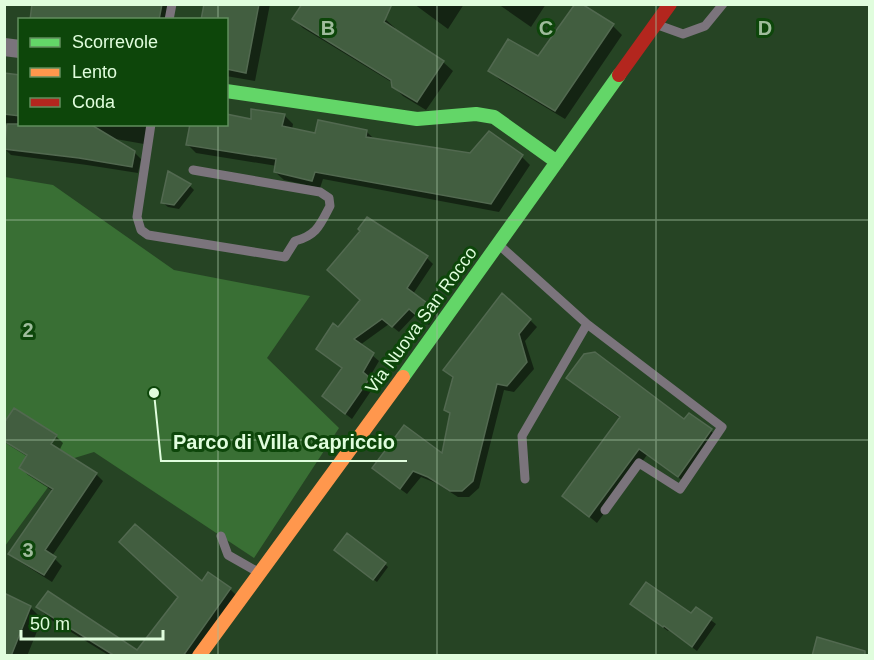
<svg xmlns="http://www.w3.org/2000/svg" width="874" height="660" font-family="Helvetica,sans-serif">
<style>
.green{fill:#396f34}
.shadow{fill:#0007}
.building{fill:#425e40;stroke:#526950;stroke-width:1.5}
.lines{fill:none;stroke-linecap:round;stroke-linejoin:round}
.lane{stroke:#7b747c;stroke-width:9}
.street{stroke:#7b747c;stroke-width:18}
.fast{stroke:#63d668;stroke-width:14}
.slow{stroke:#ff974d;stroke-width:14}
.jam{stroke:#b3261e;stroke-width:14}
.grid{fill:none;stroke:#9fbc9c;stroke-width:1.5;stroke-opacity:0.55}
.labels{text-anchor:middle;stroke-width:6;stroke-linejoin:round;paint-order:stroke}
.street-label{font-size:18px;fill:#e0fddd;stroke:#0d460a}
.grid-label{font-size:20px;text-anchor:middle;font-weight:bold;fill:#9fbc9c;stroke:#0d460a;stroke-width:6;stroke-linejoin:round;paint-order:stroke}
.leader{fill:none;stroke:#e0fddd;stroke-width:2}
.callout-dot{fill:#e0fddd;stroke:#0d460a;stroke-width:2}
.callout-label{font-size:20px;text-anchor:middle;font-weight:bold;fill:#e0fddd;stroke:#0d460a;stroke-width:6;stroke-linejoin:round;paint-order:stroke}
</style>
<rect width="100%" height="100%" fill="#264424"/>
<path class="green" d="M5 177 53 185 174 270 310 296 267 358 339 428 254 558 94 452 68 460 5 546Z"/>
<path class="shadow" d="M121 4H172L170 20H31Z
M205 4H270L255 81 226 76V20Z
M414 4H464L448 29Z
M498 4H546L531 27Z
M294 19H385L395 28 394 30 443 62 453 71 426 110 403 96 393 86V83L303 28Z
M613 26 622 35 565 119 500 80 490 70 538 58Z
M4 74 20 77V124L93 128 94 124H147L144 144 110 138 134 152 141 159 138 173 87 165 11 155 4 148 8 126 4 125Z
M284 115 293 124 292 130 316 134 367 132 375 140 470 155 489 133 522 157 530 165 499 212 323 179 320 188 284 180 275 172 277 166 196 153 188 145 226 124Z
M175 176 190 186 194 190 179 209 168 207 163 203Z
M367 219 427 258 433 264 413 294 436 314 429 325 416 314 399 332 389 324 360 345 379 361 369 378 375 385 352 419 330 402 343 369 324 355 317 349 338 329 362 301V231Z
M530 320 537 327 525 341 534 369 514 392 504 390 479 488 469 497H458L436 483 421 477 407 494 381 475 443 455 451 415 446 410 455 378 452 376Z
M568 378 684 421 689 415 711 431 718 438 686 483 647 455 597 523 564 496 621 419 575 385Z
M4 426 56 436 63 443 59 451 96 474 103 481 52 556 62 566 52 582 17 560 10 553 53 491 28 475 21 468 28 457 4 442Z
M339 553 385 564 388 567 377 582Z
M209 575 230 589 242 601 203 656H110L50 619 38 607 138 652 203 583Z
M632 604 692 615 696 609 716 624 697 651 669 630 668 631 637 609Z
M30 607 42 619 27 656H4Z"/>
<path class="building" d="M32 4H162L159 20H30Z
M204 4H259L246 73 226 69V20H201Z
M302 4H392L384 22 444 61 417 102 392 87 391 80 292 19Z
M575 4H582L614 24 555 111 488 71 508 39 538 56Z
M4 73 20 75V116L4 114Z
M251 109 285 114 282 126 315 133 318 120 367 130 366 137 470 153 489 131 523 155 491 204 315 172 312 181 274 172 276 159 186 145 190 124H226V114L251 119Z
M7 124H90L135 151 132 167 79 158 4 149Z
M168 171 191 184 174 205 161 203Z
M367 217 428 256 407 288 431 306 422 320 409 309 392 327 382 319 354 339 374 353 363 372 370 378 345 414 322 396 342 368 316 349 333 323 338 327 360 300 327 270 360 231 358 229Z
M502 293 531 319 519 334 527 362 507 386 497 384 473 481 462 491H450L428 477 413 471 400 489 372 468 404 425 442 453 450 413 444 410 453 377 443 370Z
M595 352 684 419 689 413 712 429 678 477 639 449 589 517 562 496 620 417 566 378 584 354Z
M14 408 57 435 51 444 97 473 45 550 56 557 44 575 8 554 53 489 19 468 27 455 4 441V423Z
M135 524 202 581 208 572 231 588 183 656H115L36 607 48 591 137 650 178 597 119 542Z
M347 533 386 563 373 580 334 550Z
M646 582 691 613 696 607 712 618 692 647 664 626 663 627 630 604Z
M4 593 31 606 11 656H4Z
M817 637 865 651V656H812Z"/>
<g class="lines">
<path class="lane" d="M169 20 172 4
M658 25 683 34 705 26 723 4
M151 124 137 217 141 230 148 235 285 257 295 241C317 235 320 225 330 206L329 198 320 192 193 170
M498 244 587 324 522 436 525 479
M587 324 722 427 680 489 639 463 605 510
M221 536 228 555 258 572"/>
<path class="street" d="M4 47 20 49"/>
<path class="fast" d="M226 91 417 119 476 114 494 117 557 162
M403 377 619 75"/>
<path class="slow" d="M199 656 403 377"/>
<path class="jam" d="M619 75 670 4"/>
</g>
<path class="grid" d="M218 4V20M437 4V656M656 4V656M218 124V656M4 220H870M4 440H870"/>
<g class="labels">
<g class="street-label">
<text transform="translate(421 320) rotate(-54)" y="6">Via Nuova San Rocco</text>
</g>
</g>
<g class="grid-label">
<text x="328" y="35">B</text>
<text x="546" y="35">C</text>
<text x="765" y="35">D</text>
<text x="28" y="337">2</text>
<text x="28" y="557">3</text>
</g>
<path class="leader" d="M154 393L161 461H407"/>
<circle class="callout-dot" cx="154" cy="393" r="6"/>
<g class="callout-label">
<text x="284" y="449">Parco di Villa Capriccio</text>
</g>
<rect width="874" height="660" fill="none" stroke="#e0fddd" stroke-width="12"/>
<rect x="18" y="18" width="210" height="108" fill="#0d460a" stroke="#618f5e" stroke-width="1.5"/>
<rect x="30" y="38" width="30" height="9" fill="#63d668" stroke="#618f5e" stroke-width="1.5"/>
<text x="72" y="48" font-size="18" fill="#e0fddd">Scorrevole</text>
<rect x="30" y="68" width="30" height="9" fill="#ff974d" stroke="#618f5e" stroke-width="1.5"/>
<text x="72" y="78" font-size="18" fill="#e0fddd">Lento</text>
<rect x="30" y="98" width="30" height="9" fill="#b3261e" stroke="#618f5e" stroke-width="1.5"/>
<text x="72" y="108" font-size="18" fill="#e0fddd">Coda</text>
<path d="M21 630v9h142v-9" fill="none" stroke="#e0fddd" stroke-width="3"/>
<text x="30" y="630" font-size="18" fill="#e0fddd" stroke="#0d460a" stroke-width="4.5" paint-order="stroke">50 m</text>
</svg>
